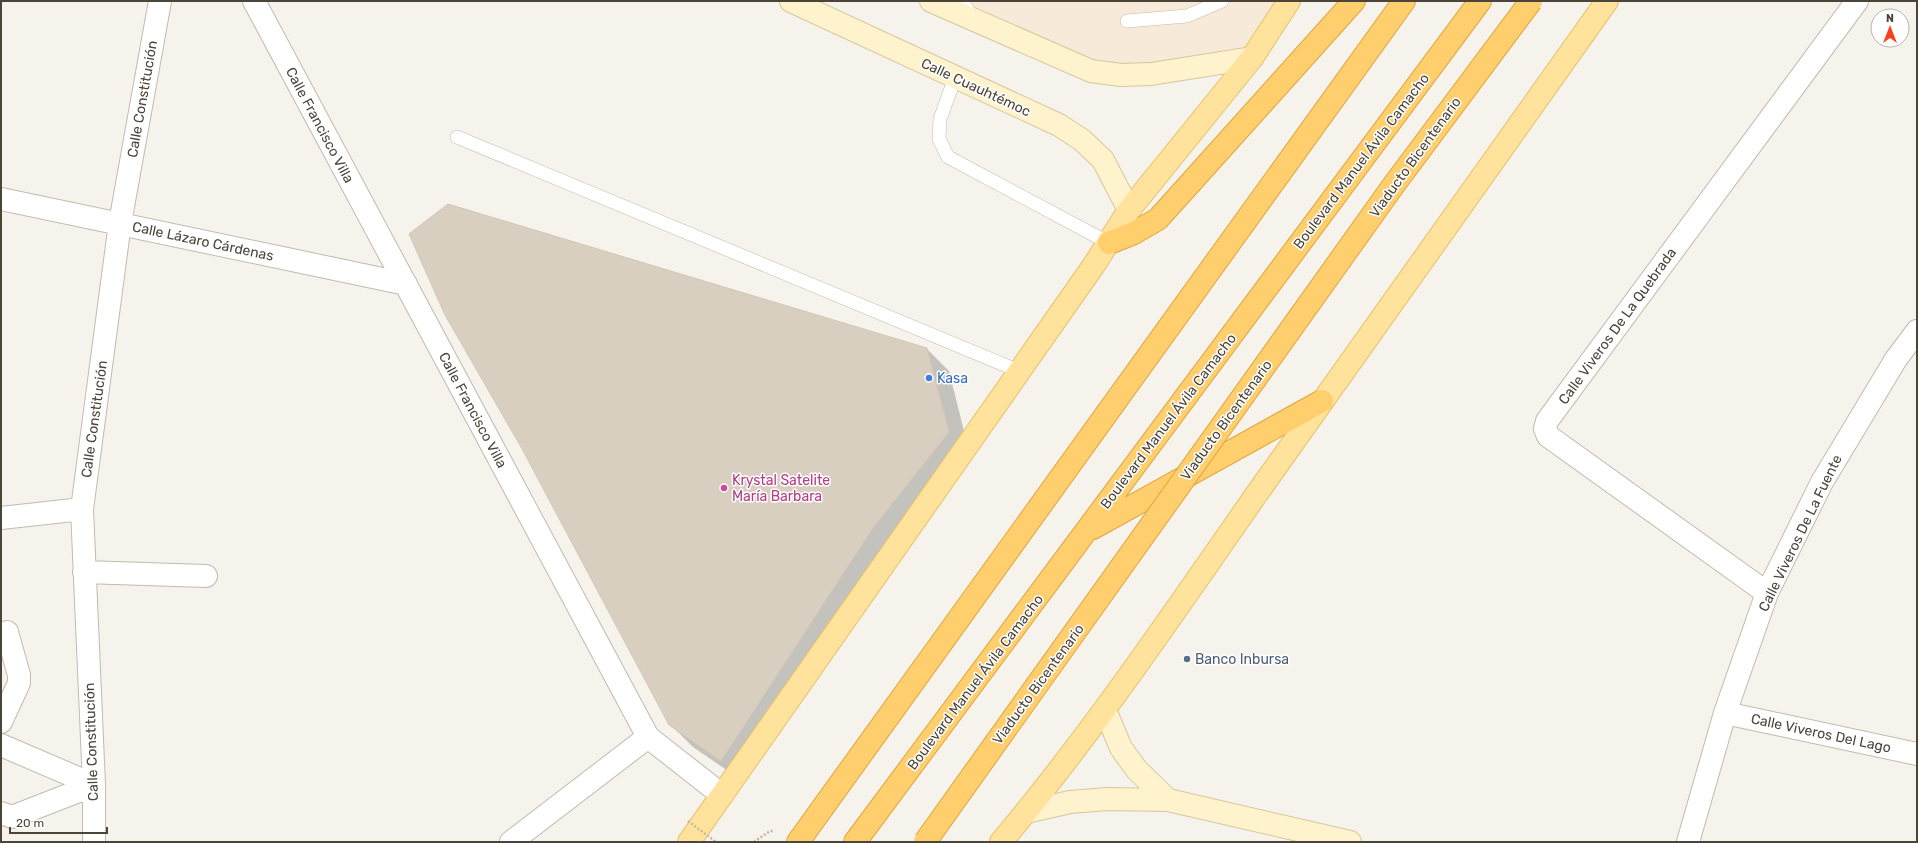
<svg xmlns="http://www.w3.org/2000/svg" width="1918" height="843" font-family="Rubik,sans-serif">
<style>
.commercial{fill:#f7ead8}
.shadow{fill:#0003}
.building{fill:#d8cfc1;stroke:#d3c7b4}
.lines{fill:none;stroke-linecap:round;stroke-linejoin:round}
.lane-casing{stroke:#c2bbae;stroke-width:14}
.street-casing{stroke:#c2bbae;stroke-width:24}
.secondary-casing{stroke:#d6c79b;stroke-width:24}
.primary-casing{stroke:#e6c16a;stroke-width:24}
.highway-casing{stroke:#e0a43c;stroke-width:24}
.path{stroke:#c4b79f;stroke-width:2.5;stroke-dasharray:2 2;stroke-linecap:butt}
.lane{stroke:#fff;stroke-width:13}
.street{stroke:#fff;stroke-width:22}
.secondary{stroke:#fff3cd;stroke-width:22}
.primary{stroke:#ffe39c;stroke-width:22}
.highway{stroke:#ffcf6e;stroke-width:22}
.highway-bridge-casing{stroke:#e0a43c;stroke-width:24;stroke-linecap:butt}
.path-bridge{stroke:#c4b79f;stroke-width:2.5;stroke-dasharray:2 2;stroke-linecap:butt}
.highway-bridge{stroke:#ffcf6e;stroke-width:22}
.shop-dot{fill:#3f7fe0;stroke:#fff;stroke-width:1.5}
.hotel-dot{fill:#d1479c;stroke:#fff;stroke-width:1.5}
.service-dot{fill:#5c6f8a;stroke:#fff;stroke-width:1.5}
.labels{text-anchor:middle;stroke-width:3;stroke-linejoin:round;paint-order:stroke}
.street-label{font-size:14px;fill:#4b4439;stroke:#fff}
.shop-label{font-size:14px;fill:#366cbe;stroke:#fff;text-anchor:start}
.hotel-label{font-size:14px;fill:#b23c85;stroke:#fff;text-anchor:start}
.service-label{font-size:14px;fill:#4e5e75;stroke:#fff;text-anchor:start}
</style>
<rect width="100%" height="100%" fill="#f6f3ec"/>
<path class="commercial" d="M931 1H1289L1252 58 1121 75Z"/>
<path class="shadow" d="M927 349 949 371 970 455 744 782 693 747 670 724 522 447Z"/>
<path class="building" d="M448 204 927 348 949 432 873 528 721 761 669 725 521 447 445 315 409 234Z"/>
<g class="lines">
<g class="lane-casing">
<path id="lane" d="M962 1 973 18
M1127 21 1187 16 1222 1
M955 78 940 119 939 139 948 157 1109 243
M457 137 1019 371"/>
</g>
<g class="street-casing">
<path id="street" d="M254 1 648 737 722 795
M1 199 406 284
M1 518 82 509
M84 572 206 576
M1767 593 1548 436 1545 429 1547 421 1857 1
M1725 713 1917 754
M1 722 19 683V675L7 632
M1 745 94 785
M1 813 12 817 94 785
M94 842V785L82 509 120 223 160 1
M511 842 648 737
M1688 842 1725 713 1767 593 1822 482 1896 359 1917 331"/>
</g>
<g class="secondary-casing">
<path id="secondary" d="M791 1 1059 125 1082 140 1103 160 1129 210
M931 1 1091 71 1121 75 1151 74 1252 58
M1105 710 1121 748 1137 770 1168 800
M1026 812 1070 802 1108 799 1168 800 1350 842"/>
</g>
<g class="primary-casing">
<path id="primary" d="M689 842 1094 265 1129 210 1252 58 1289 1
M1001 842C1096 729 1178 606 1263 485 1377 323 1492 162 1607 1"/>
</g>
<g class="highway-casing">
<path id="highway" d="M1109 243 1134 233 1158 219 1354 1
M1093 528 1322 401
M798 842 1404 1
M855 842 1480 1"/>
</g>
<path class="path" d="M754 842 770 831H773"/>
<use href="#lane" class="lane"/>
<use href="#street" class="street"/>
<use href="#secondary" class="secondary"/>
<use href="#primary" class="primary"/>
<use href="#highway" class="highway"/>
<g class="highway-bridge-casing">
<path id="highway-bridge" d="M925 842 1393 186 1531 1"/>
</g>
<path class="path-bridge" d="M688 821 716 842"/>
<use href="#highway-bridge" class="highway-bridge"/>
</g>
<circle class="shop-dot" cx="929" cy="378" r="4"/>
<circle class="hotel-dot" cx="724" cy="488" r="4"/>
<circle class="service-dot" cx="1187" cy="659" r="4"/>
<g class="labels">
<g class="street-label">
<text transform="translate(976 87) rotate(25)" y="5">Calle Cuauhtémoc</text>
<text transform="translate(142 99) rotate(-80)" y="5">Calle Constitución</text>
<text transform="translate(320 125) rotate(62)" y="5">Calle Francisco Villa</text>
<text transform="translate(1415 157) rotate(-54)" y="5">Viaducto Bicentenario</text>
<text transform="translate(1361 161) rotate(-53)" y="5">Boulevard Manuel Ávila Camacho</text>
<text transform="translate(203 241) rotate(12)" y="5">Calle Lázaro Cárdenas</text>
<text transform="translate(1617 326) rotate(-54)" y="5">Calle Viveros De La Quebrada</text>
<text transform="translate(473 410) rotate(62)" y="5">Calle Francisco Villa</text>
<text transform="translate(94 419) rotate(-82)" y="5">Calle Constitución</text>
<text transform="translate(1226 420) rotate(-54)" y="5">Viaducto Bicentenario</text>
<text transform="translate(1168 421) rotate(-53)" y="5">Boulevard Manuel Ávila Camacho</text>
<text transform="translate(1800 533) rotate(-64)" y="5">Calle Viveros De La Fuente</text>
<text transform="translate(975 682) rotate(-53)" y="5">Boulevard Manuel Ávila Camacho</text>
<text transform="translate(1038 684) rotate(-54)" y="5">Viaducto Bicentenario</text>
<text transform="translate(1821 733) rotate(12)" y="5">Calle Viveros Del Lago</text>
<text transform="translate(91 742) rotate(-92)" y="5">Calle Constitución</text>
</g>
<g class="shop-label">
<text x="937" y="383">Kasa</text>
</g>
<g class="hotel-label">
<text x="732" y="485">Krystal Satelite<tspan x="732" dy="16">María Barbara</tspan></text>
</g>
<g class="service-label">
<text x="1195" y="664">Banco Inbursa</text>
</g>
</g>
<rect width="1918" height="843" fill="none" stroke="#4b4439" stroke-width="4"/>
<g transform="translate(1890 28)"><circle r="19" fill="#ffffff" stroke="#b7b4b0"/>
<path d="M0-3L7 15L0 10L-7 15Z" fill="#fc3f1d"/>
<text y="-6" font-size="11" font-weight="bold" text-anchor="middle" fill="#4b4439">N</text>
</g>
<path d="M10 827v6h97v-6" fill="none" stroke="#4b4439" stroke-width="2"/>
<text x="16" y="827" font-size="12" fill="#4b4439" stroke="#ffffff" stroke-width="3" paint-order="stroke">20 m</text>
</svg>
